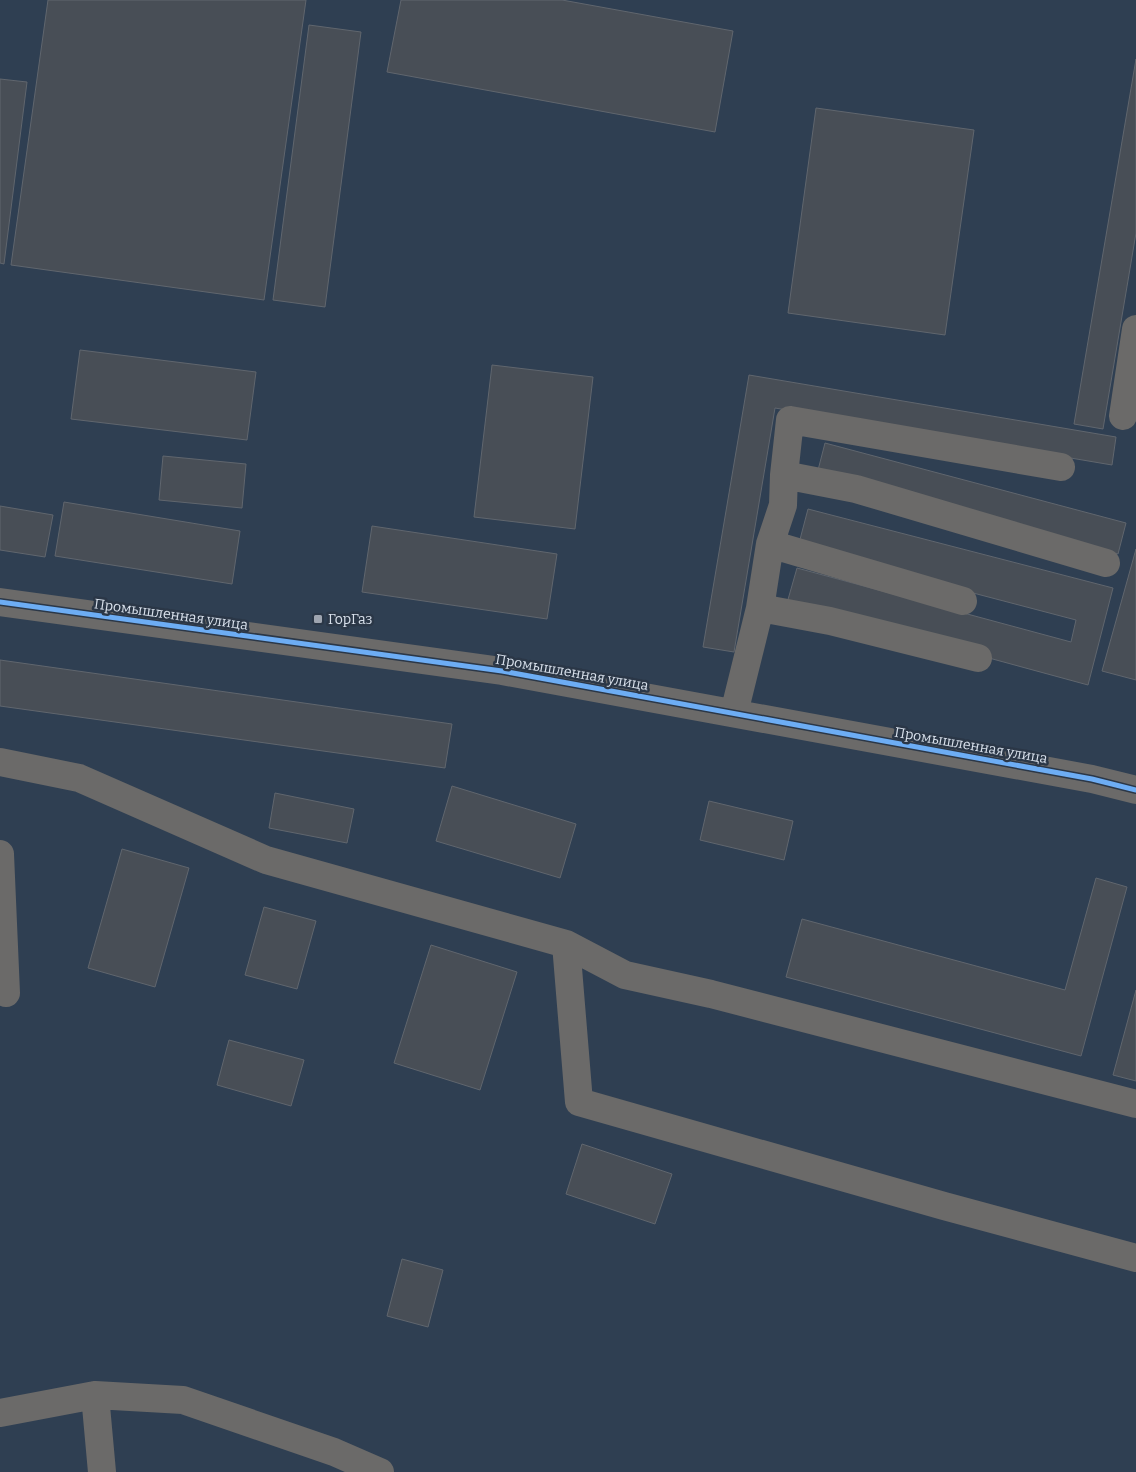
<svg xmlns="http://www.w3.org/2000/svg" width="1136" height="1472" font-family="Bitter,serif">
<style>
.built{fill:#2f3f52}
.building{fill:#484e56;stroke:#60666e}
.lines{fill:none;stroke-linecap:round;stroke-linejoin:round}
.minor{stroke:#6b6a69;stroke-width:28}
.cycleway-casing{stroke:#2b3747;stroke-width:8}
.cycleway{stroke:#6dadf4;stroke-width:5}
.poi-dot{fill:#9ea5b0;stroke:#2b3747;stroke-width:2}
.labels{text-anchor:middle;stroke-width:5;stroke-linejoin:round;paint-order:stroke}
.street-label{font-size:14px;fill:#d8e0eb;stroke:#2b3747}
.poi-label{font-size:14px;fill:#d8e0eb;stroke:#2b3747;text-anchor:start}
</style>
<rect width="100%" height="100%" fill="#313841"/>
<path class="built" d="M0 0H1136V1472H0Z"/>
<path class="building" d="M48 0H306L264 300 11 265Z
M401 0H562L733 31 715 132 387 72Z
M309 25 361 32 325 307 273 300Z
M1136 59V233L1103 429 1074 424Z
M0 79 27 82 4 264 0 263Z
M816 108 974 130 945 335 788 313Z
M80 350 256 372 247 440 71 419Z
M492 365 593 377 575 529 474 517Z
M749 375 1116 437 1112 465 775 408 734 652 703 647Z
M825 443 1126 523 1118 554 817 474Z
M163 456 246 464 242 508 159 500Z
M64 502 240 531 232 584 55 556Z
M0 506 53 515 45 557 0 550Z
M808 509 1113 588 1088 685 787 603 797 568 1071 642 1076 620 798 547Z
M372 526 557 554 547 619 362 592Z
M1136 549V680L1102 671Z
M0 660 452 724 445 768 0 706Z
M452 786 576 824 560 878 436 841Z
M275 793 354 809 347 843 269 828Z
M709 801 793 821 784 860 700 840Z
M122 849 189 868 155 987 88 968Z
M1096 878 1127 887 1081 1056 786 977 802 919 1065 990Z
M264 907 316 921 297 989 245 975Z
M431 945 517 972 480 1090 394 1063Z
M1136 990V1081L1113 1075Z
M229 1040 304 1060 291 1106 217 1085Z
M582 1144 672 1174 655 1224 566 1194Z
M402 1259 443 1270 428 1327 387 1316Z"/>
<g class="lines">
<path class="minor" d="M1123 416 1136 329
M784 475 856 489 1106 563
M770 544 963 601
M0 602 502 671 1092 779 1136 790
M760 608 830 621 978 658
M734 713 760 608 770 544 783 505 784 475 790 420 1061 467
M0 762 79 778 266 860 566 944 625 975 711 994 1136 1104
M0 854 6 993
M566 944 579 1102 944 1206 1136 1258
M95 1395 102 1472
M0 1413 95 1395 183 1400 334 1452 380 1472"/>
<g class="cycleway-casing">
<path id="cycleway" d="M0 602 502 671 1092 779 1136 790"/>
</g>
<use href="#cycleway" class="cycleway"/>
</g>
<rect class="poi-dot" x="313" y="614" width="10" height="10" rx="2.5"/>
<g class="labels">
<g class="street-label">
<text transform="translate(171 614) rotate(8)" y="5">Промышленная улица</text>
<text transform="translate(572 672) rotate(10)" y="5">Промышленная улица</text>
<text transform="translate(971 745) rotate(10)" y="5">Промышленная улица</text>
</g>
<g class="poi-label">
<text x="328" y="624">ГорГаз</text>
</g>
</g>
</svg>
